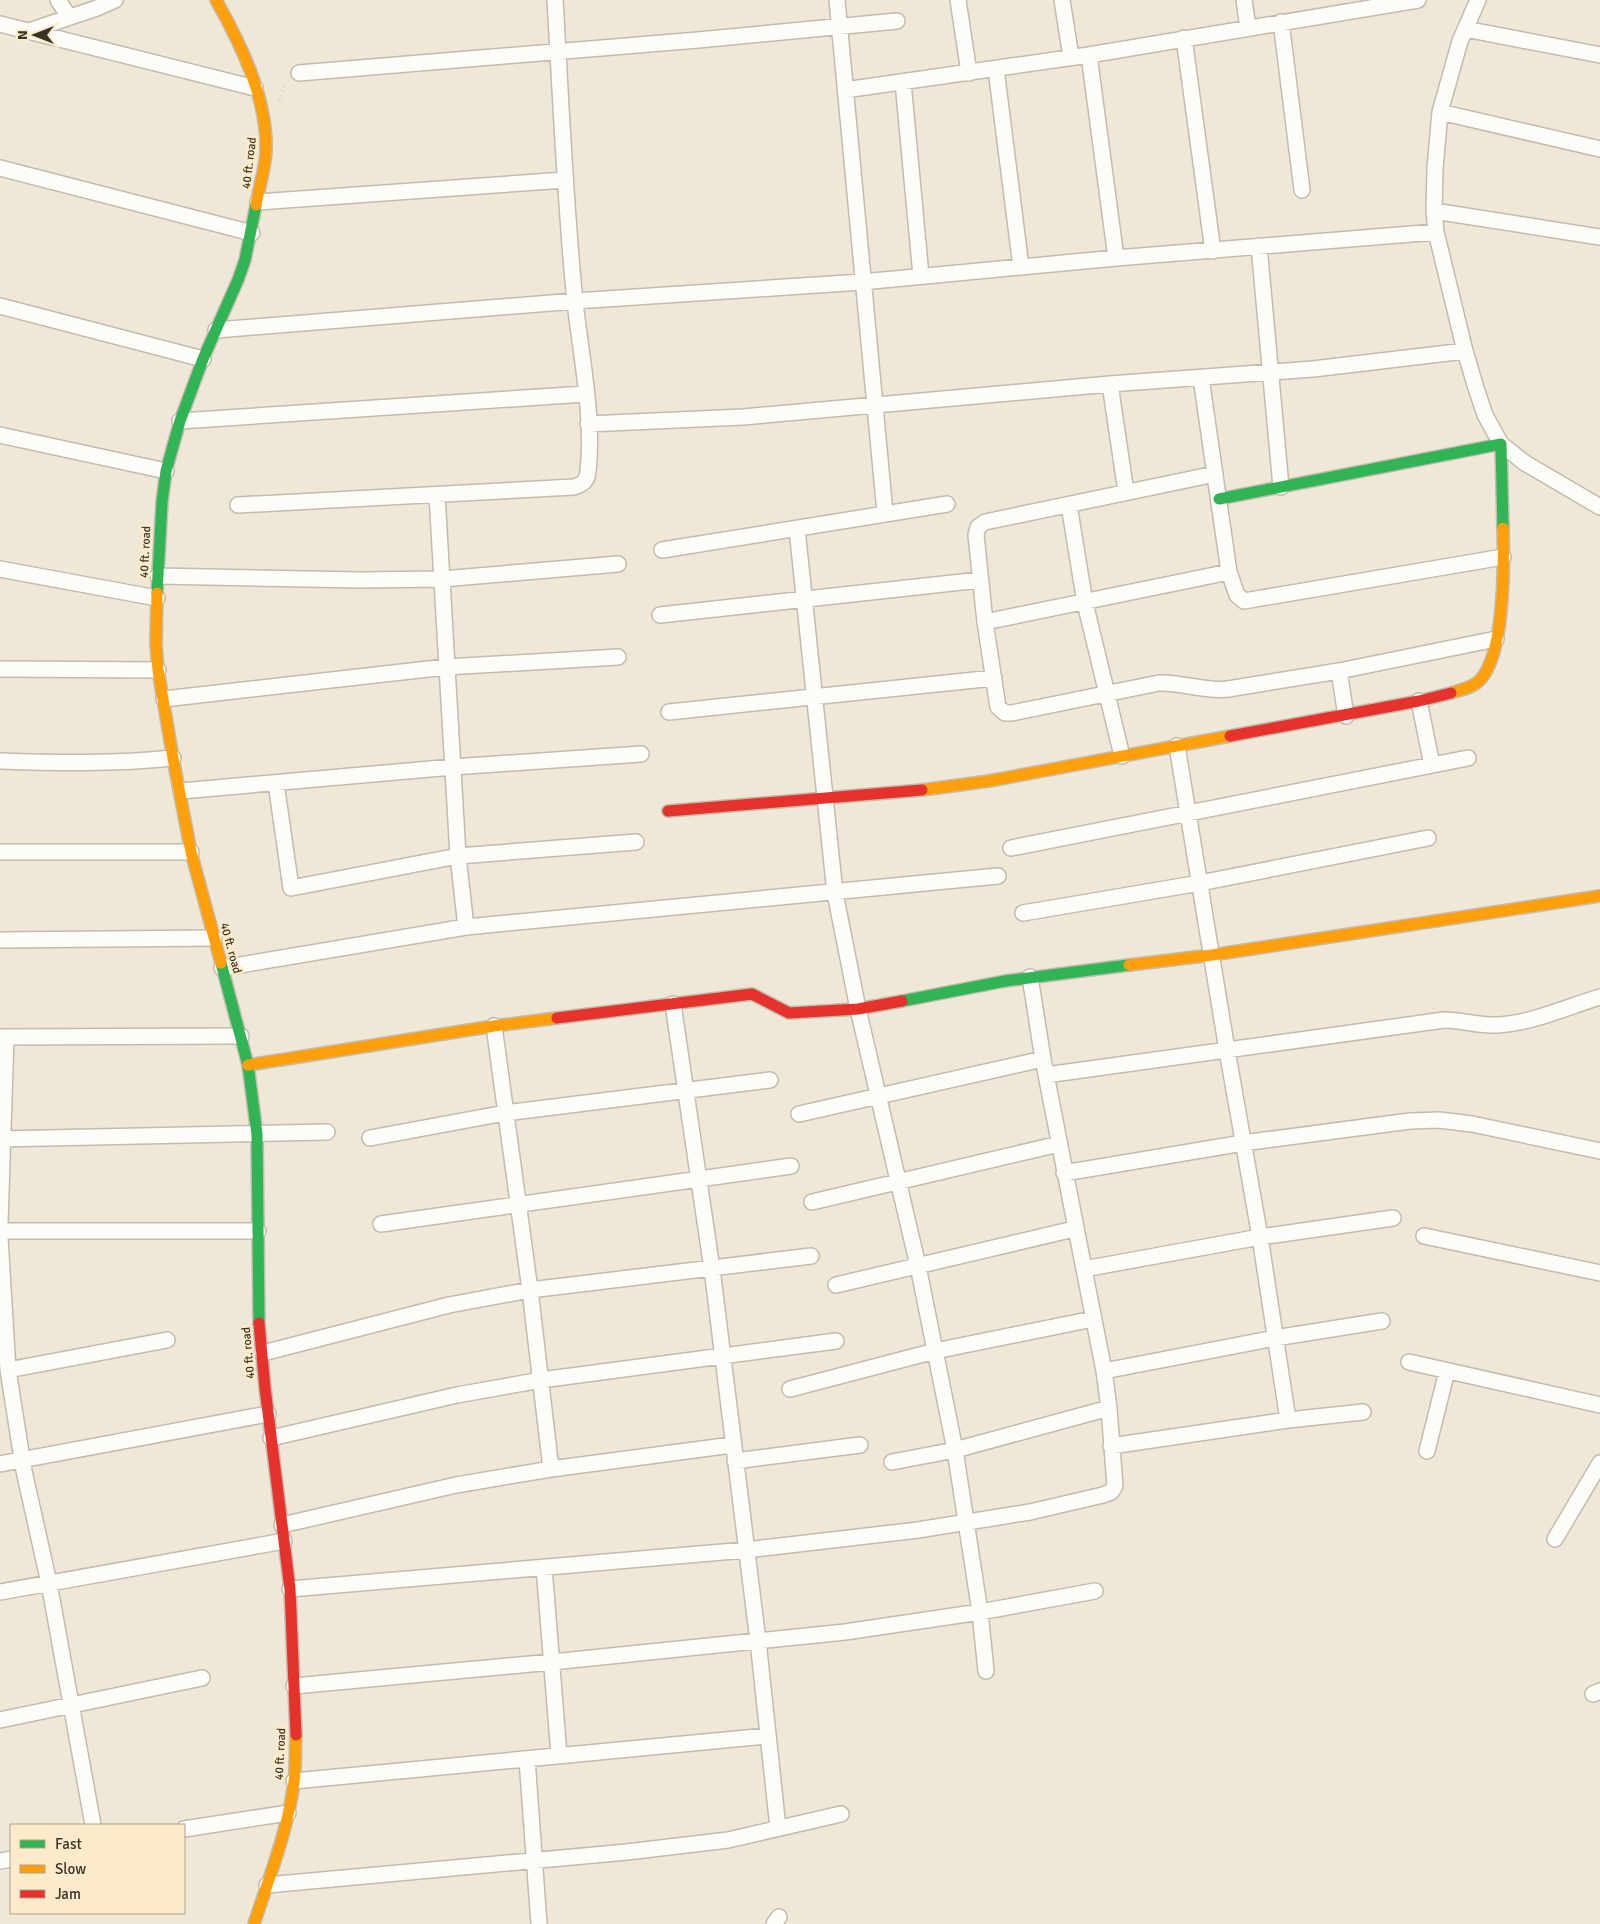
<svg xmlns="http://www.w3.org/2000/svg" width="1600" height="1924" font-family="Signika,sans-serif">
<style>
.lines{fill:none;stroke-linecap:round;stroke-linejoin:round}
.street-casing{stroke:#c2bbae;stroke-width:18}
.fast-casing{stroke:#c2bbae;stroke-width:14}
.slow-casing{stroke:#c2bbae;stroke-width:14}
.jam-casing{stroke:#c2bbae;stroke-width:14}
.path{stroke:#d5d2cd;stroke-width:3;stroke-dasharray:1 4;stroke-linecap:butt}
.street{stroke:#fdfcf9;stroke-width:15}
.fast{stroke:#30b455;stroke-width:11}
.slow{stroke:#ff9f0a;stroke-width:11}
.jam{stroke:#e5322d;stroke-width:11}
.labels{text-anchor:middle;stroke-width:5;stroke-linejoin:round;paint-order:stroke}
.street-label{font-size:12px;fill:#3a3427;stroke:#fbebcb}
</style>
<rect width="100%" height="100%" fill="#f0e8d6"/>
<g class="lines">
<g class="street-casing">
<path id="street" d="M58 0 69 17
M837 0 885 513
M958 0 969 73
M1062 0 1071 57
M1244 0 1248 28
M1478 0 1460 41 1440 112 1435 168 1434 211 1436 232 1465 351 1476 388 1485 415 1501 444 1525 463 1600 507
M1281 22 1302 190
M0 24 255 88
M1465 29 1600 55
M29 31 97 8 115 0
M1184 38 1213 251
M1089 55 1116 258
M996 69 1021 267
M299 73 698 40 897 21
M903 82 921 276
M845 90 1089 55 1418 0
M1440 112 1600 149
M0 168 252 233
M258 202 565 180
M1434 211 1600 237
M1259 246 1281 487
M0 306 203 359
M216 330 575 301 862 282 1116 258 1436 232
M1201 378 1229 572 1237 595 1244 601 1503 557
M1110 384 1126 492
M180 421 585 394
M588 424 743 417 1110 384 1313 369 1465 351
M0 435 166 471
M1215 474 985 522 978 527 976 535 985 622 998 707 1005 713H1012L1159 683C1182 682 1204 692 1228 689L1339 671 1496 639
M437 495 458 856 466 927
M238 505 574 487C583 484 587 481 588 472 594 417 581 356 575 302 565 202 561 101 555 0
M1069 505 1085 603 1122 756
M797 529 835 893 858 1009 918 1266 955 1450 980 1612 986 1671
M662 550 947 504
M0 569 157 598
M158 576 360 580 442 579 618 564
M660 615 980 580
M985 622 1229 572
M0 669 158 670
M1339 671 1346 716
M164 699 446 667 618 657
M1419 701 1432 765
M669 712 994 678
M1177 746 1227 1050 1260 1237 1288 1420
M0 761C58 763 115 764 173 758
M276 783 291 888 458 856 636 842
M181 791 453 767 641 754
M1011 848 1468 758
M0 852H191
M1023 913 1200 883 1428 838
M0 940 214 938
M222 968 466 927 998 876
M1030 977 1043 1059 1084 1269 1260 1237 1393 1218
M673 1004 712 1269 758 1641 778 1828
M494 1026 530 1290 551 1469
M0 1037 241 1036
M1046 1075 1444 1020C1462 1020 1480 1026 1498 1025 1532 1023 1567 1007 1600 997
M799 1114 1043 1059
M370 1138 505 1113 770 1080
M0 1139 327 1132
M1064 1173 1243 1143 1410 1121 1439 1120 1472 1124 1600 1151
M812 1202 1059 1144
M0 1223 6 1037
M381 1224 791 1166
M0 1231H258
M1424 1236 1600 1273
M0 1238 8 1370 24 1471 49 1583 93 1825
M836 1285 1074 1229
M263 1353 449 1305 530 1290 811 1256
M1409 1362 1600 1405
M8 1370 167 1340
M1104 1371 1275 1338 1382 1321
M790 1389 935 1351 1093 1319
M271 1438 457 1395 541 1380 836 1341
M1111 1446 1288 1420 1363 1412
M1427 1451 1447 1371
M735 1461 860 1445
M892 1462 955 1450 1109 1408
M0 1464 268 1414
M282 1525 456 1485 551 1469 732 1445
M1555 1539 1600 1463
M544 1567 559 1755
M290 1589 746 1550 918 1530 1030 1512 1103 1495 1111 1492 1115 1486 1109 1408 1104 1371 1084 1269
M0 1592 284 1541
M294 1686 552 1662 845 1632 980 1612 1095 1591
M1593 1694 1600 1691
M0 1720 202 1678
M527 1759 539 1924
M294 1781 767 1736
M184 1829 288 1813
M0 1861 11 1859
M267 1885 627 1852 728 1840 841 1814
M774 1924 779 1917"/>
</g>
<g class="fast-casing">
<path id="fast" d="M1219 499 1501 444 1503 528
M157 593 162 502 166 471 180 421 203 359 238 280 245 260 256 205
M221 963 248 1065 257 1134 259 1323
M902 1001 1005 981 1129 965"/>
</g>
<g class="slow-casing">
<path id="slow" d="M216 0C241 44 268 100 266 152 265 169 259 188 256 205
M157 593 156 644 158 670 173 758 191 852 221 963
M1451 693C1460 690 1472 688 1479 681 1505 656 1504 564 1503 528
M922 790 989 781 1230 736
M1129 965 1212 955 1600 896
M248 1065 494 1026 557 1018
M254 1924C269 1878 288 1830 294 1782 296 1766 295 1750 296 1735"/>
</g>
<g class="jam-casing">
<path id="jam" d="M1230 736 1419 701 1451 693
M668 811 922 790
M557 1018 752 994 789 1013 858 1009 902 1001
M259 1323 265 1388 290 1589 296 1735"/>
</g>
<path class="path" d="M279 101 286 83"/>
<use href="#street" class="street"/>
<use href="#fast" class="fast"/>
<use href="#slow" class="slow"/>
<use href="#jam" class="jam"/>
</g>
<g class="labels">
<g class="street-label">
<text transform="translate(249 163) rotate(-83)" y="4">40 ft. road</text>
<text transform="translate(145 552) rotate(-87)" y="4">40 ft. road</text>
<text transform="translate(231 948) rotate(75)" y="4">40 ft. road</text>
<text transform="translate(248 1353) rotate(-95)" y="4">40 ft. road</text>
<text transform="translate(280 1754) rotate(-87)" y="4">40 ft. road</text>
</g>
</g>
<rect x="10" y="1824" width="175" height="90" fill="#fbebcb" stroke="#aea289"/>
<rect x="20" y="1840" width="25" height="8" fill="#30b455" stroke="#aea289"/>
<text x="55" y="1849" font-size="15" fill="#3a3427">Fast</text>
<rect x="20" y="1865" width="25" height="8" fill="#ff9f0a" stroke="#aea289"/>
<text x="55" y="1874" font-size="15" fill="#3a3427">Slow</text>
<rect x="20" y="1890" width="25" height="8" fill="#e5322d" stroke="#aea289"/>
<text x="55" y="1899" font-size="15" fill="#3a3427">Jam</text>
<g transform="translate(35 35) rotate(270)" stroke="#fbebcb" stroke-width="4" paint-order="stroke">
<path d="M0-4L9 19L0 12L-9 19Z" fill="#3a3427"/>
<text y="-8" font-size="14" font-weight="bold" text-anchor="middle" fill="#3a3427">N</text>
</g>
</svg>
